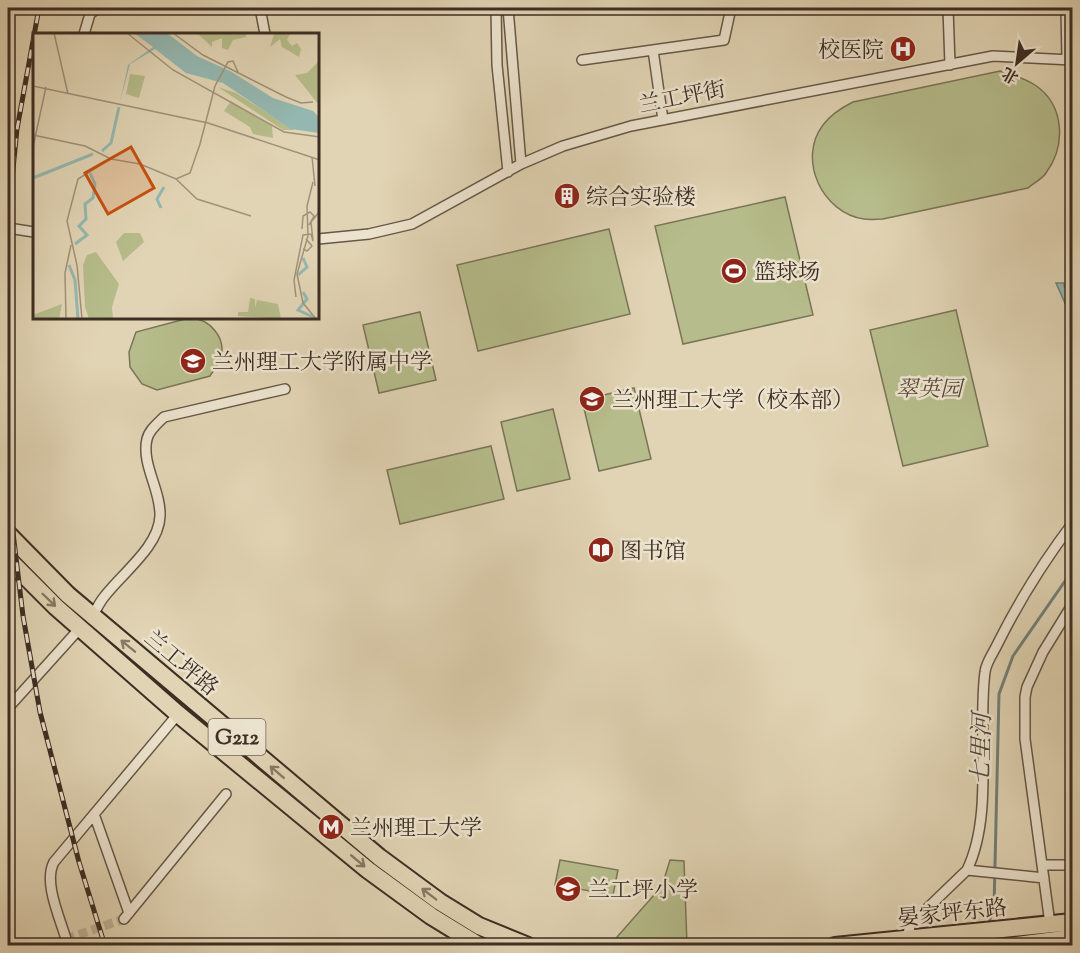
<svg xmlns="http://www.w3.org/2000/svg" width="1080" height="953" font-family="'Sorts Mill Goudy','Noto Serif SC',serif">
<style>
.green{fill:#b6bc8b;stroke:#7a7558;stroke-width:1.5}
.water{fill:#94b8b1;stroke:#718179;stroke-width:1.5}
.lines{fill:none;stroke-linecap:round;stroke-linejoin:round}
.stream{stroke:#718179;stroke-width:3}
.street-tunnel{stroke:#c0b397;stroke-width:9;stroke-dasharray:9 4.5;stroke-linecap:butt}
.street-casing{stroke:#665848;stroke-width:12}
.highway-casing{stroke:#3d2e24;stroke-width:20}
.street{stroke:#ece3ce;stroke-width:9}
.highway{stroke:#e1d4b4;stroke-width:16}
.rail-casing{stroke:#3d2e24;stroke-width:5}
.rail{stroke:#ece3ce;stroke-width:3;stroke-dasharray:9;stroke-linecap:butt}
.oneway{stroke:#877965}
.labels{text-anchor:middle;stroke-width:5;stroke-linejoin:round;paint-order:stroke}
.shield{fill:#ece3ce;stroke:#726457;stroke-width:1.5}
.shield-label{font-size:21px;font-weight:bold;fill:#3d2e24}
.poi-label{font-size:22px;fill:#3d2e24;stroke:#ece3ce;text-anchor:start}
.street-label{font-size:22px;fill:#3d2e24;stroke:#ece3ce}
.park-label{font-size:22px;font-style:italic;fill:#554a39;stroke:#ece3ce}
.water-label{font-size:24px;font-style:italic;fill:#4e4a40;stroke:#ece3ce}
.inset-river{fill:none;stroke:#94b8b1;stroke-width:3}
.inset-road{fill:none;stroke:#9f927a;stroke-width:1.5}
.view{fill:#c65011;fill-opacity:0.15;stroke:#c65011;stroke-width:3}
.inset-edge{fill:none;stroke:#3d2e24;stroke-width:3}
</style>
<rect width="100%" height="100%" fill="#e1d4b4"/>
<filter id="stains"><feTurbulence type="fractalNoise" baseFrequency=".00333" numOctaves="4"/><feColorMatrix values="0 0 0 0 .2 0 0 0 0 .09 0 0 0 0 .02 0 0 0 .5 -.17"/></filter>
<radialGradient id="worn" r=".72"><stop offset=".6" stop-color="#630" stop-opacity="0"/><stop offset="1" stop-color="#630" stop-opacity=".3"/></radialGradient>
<path class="green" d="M1000 71C1012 75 1025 78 1035 85 1065 105 1066 146 1046 173 1042 179 1034 183 1028 188L883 219C877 219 870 220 864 219 822 213 797 159 823 125 831 114 841 108 853 102Z
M785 197 813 315 683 344 655 226Z
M609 229 630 314 478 351 457 265Z
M956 310 988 446 903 466 870 330Z
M420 312 436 380 379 393 363 325Z
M189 318C209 318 228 338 220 360 218 365 213 371 210 376L157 390 142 384 130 367 129 352 136 332Z
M634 388 651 459 599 471 582 400Z
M553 409 570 479 517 491 501 422Z
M491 446 504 499 400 524 387 470Z
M560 860 618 870 613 895 555 885Z
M670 860 684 861 687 945H610L662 886Z"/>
<path class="water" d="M1072 282V319L1066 314 1068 310 1056 283H1064V286L1066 289 1070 288Z"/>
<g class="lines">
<path class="stream" d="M988 925 994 907 999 694 1013 656 1072 571
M980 946 983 936"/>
<path class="street-tunnel" d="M66 939 124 919"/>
<g class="street-casing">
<path id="street" d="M260 8 265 34
M496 8 497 65 508 172
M508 8 521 164
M948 8 950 65
M1066 8 1067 59
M84 34 90 14 98 8H105
M653 50 663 120
M582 60 724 40 731 8
M8 228 34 232
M318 239 369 234 412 224 521 164 563 146 631 126 993 56 1072 60
M91 617C96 611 99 603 104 597 121 574 159 547 160 516 161 490 141 464 147 439 149 430 158 423 164 417L285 389
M8 708 81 627
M94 814 129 913
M1042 865H1072
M967 870C994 814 977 734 985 672 986 662 994 652 998 643 1019 601 1044 561 1072 524
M124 919 226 794
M1050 924 1025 739V697L1027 687 1043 652 1072 605
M906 939 911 924 967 870 1044 878
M59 946 66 939C60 918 43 882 54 862L178 714"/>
</g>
<g class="highway-casing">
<path id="highway" d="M8 534 68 595 379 857 440 902 479 926 528 946
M8 559 56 607 178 714 368 870 431 916 480 946
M835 946 1072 922
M1009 946 1072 938"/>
</g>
<use href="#street" class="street"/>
<use href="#highway" class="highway"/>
<g class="rail-casing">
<path id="rail" d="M8 219 17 129 39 8
M8 491 23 616 40 712 79 862 105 946"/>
</g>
<use href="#rail" class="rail"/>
</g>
<defs><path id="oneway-shaft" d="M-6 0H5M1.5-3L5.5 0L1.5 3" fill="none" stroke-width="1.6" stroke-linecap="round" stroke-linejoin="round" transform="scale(1.5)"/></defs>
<g class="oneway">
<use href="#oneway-shaft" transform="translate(49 600) rotate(44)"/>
<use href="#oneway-shaft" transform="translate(128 646) rotate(-141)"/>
<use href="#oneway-shaft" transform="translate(277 772) rotate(-139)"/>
<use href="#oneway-shaft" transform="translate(358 861) rotate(40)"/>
<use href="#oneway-shaft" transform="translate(429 894) rotate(-143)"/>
</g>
<defs>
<g id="hospital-disc" transform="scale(1.35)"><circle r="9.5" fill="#8f2418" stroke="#ece3ce"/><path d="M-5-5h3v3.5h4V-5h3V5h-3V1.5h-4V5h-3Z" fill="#fff"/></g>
<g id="building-disc" transform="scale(1.35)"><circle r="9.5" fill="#8f2418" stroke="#ece3ce"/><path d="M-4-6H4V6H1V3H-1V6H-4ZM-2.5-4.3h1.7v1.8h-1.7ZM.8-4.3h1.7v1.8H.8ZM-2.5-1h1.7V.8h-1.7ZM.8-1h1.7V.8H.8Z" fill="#fff"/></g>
<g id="stadium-disc" transform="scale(1.35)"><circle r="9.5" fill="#8f2418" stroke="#ece3ce"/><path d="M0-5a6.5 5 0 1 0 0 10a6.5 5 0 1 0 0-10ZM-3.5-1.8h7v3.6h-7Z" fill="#fff"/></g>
<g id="school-disc" transform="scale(1.35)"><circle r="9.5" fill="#8f2418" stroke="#ece3ce"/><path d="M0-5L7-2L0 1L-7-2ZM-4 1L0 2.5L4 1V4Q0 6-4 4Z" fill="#fff"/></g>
<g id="university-disc" transform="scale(1.35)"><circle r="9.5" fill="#8f2418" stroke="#ece3ce"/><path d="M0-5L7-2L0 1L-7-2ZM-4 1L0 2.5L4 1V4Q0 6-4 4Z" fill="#fff"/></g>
<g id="library-disc" transform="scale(1.35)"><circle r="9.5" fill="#8f2418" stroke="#ece3ce"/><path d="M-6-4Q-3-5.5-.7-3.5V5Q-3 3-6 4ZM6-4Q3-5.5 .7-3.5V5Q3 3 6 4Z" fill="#fff"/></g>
<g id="metro-disc" transform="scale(1.35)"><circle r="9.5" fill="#8f2418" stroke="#ece3ce"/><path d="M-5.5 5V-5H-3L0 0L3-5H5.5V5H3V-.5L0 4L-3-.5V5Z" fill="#fff"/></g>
</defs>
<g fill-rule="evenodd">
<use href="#hospital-disc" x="903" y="49"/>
<use href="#building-disc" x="567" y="196"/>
<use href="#stadium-disc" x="734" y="271"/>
<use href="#school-disc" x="193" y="361"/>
<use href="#university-disc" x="592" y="399"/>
<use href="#library-disc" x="601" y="550"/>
<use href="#metro-disc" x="331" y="827"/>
<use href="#school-disc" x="568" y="889"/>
</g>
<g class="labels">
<rect class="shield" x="208.5" y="719" width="57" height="36" rx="4.5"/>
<g class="shield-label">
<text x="237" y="744">G212</text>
</g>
<g class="poi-label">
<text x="884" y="57" text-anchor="end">校医院</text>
<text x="586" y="204">综合实验楼</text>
<text x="754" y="279">篮球场</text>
<text x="212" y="369">兰州理工大学附属中学</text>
<text x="612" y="407">兰州理工大学（校本部）</text>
<text x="620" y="558">图书馆</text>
<text x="350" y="835">兰州理工大学</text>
<text x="588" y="897">兰工坪小学</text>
</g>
<g class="street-label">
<text transform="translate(682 96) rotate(-11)" y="8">兰工坪街</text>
<text transform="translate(182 662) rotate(40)" y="8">兰工坪路</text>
<text transform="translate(952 912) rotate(-6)" y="8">晏家坪东路</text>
</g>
<g class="park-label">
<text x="929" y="396">翠英园</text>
</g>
<g class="water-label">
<text transform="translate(981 749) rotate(-89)" y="8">七里河</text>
</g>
</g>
<g transform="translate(33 33)">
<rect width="286" height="286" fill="#e1d4b4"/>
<path d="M164 0H213V4L200 7 195 17 189 15V5L179 9V14ZM257 0 254 7 259 13 264 10 268 16 266 24 249 14 247 6 237 14 241 1ZM286 28V72L262 42 274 40ZM97 41 112 43 106 65 93 61ZM185 54 203 60 261 97H250ZM198 68 239 93 240 105 220 101 217 94 191 78ZM91 200H107L111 209 90 228 83 209ZM63 219 86 251 79 274 80 286H56L52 274 50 232 54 222ZM217 265 222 266V275L224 267 245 271 248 286 205 283V279H215ZM29 271 26 286H0V282Z" fill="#b6bc8b"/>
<path d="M101 0H134L164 23 197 38 240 65 280 78 286 84V100L258 96 190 50 153 40 122 16 97 31 87 69 95 32 120 14Z" fill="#94b8b1"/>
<path class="inset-river" d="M115 0 138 18 141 28 154 29 185 41M190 43 268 90 287 93M69 118 78 110 86 74M0 145 60 121M128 175 124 166 131 154M42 211 54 202 46 193 53 186 52 171 60 165 62 151 57 140M36 232 42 247 45 286M265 242 274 234 270 225M270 259 274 266 265 277 280 284"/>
<path class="inset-road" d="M21 0 35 61M94 0 140 37 251 99 287 104M140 0 170 22 253 64 268 70 280 69M0 53 175 90 287 127M0 102 52 113 78 126 107 131 143 146 157 140 167 111M167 111 182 53 195 29 200 28 205 39M0 114 13 54M279 124 282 153M143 146 164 166 218 183M280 149 274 173 275 203 264 241 270 270 283 286M269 196 270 183 277 179 281 183 276 192M270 216 274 218 279 213 273 206M263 264 261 247 270 202 278 201 280 208 278 189 287 178M33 286 32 240 38 212M49 286 44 232 34 188 45 146 77 126"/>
<path class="view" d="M98 114 121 155 75 181 52 140Z"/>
<rect width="286" height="286" class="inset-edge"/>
</g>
<rect width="1080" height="953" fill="none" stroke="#e1d4b4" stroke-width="30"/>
<rect x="9" y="9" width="1062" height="935" fill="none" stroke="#3d2e24" stroke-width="3"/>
<rect x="15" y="15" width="1050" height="923" fill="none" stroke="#3d2e24" stroke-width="1.5"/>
<g transform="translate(1017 63) rotate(209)" stroke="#ece3ce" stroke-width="4.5" paint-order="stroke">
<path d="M0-4.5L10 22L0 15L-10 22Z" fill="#3d2e24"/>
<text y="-9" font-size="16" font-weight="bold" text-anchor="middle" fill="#3d2e24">北</text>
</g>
<rect width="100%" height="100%" filter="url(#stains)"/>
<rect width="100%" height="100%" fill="url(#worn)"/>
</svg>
